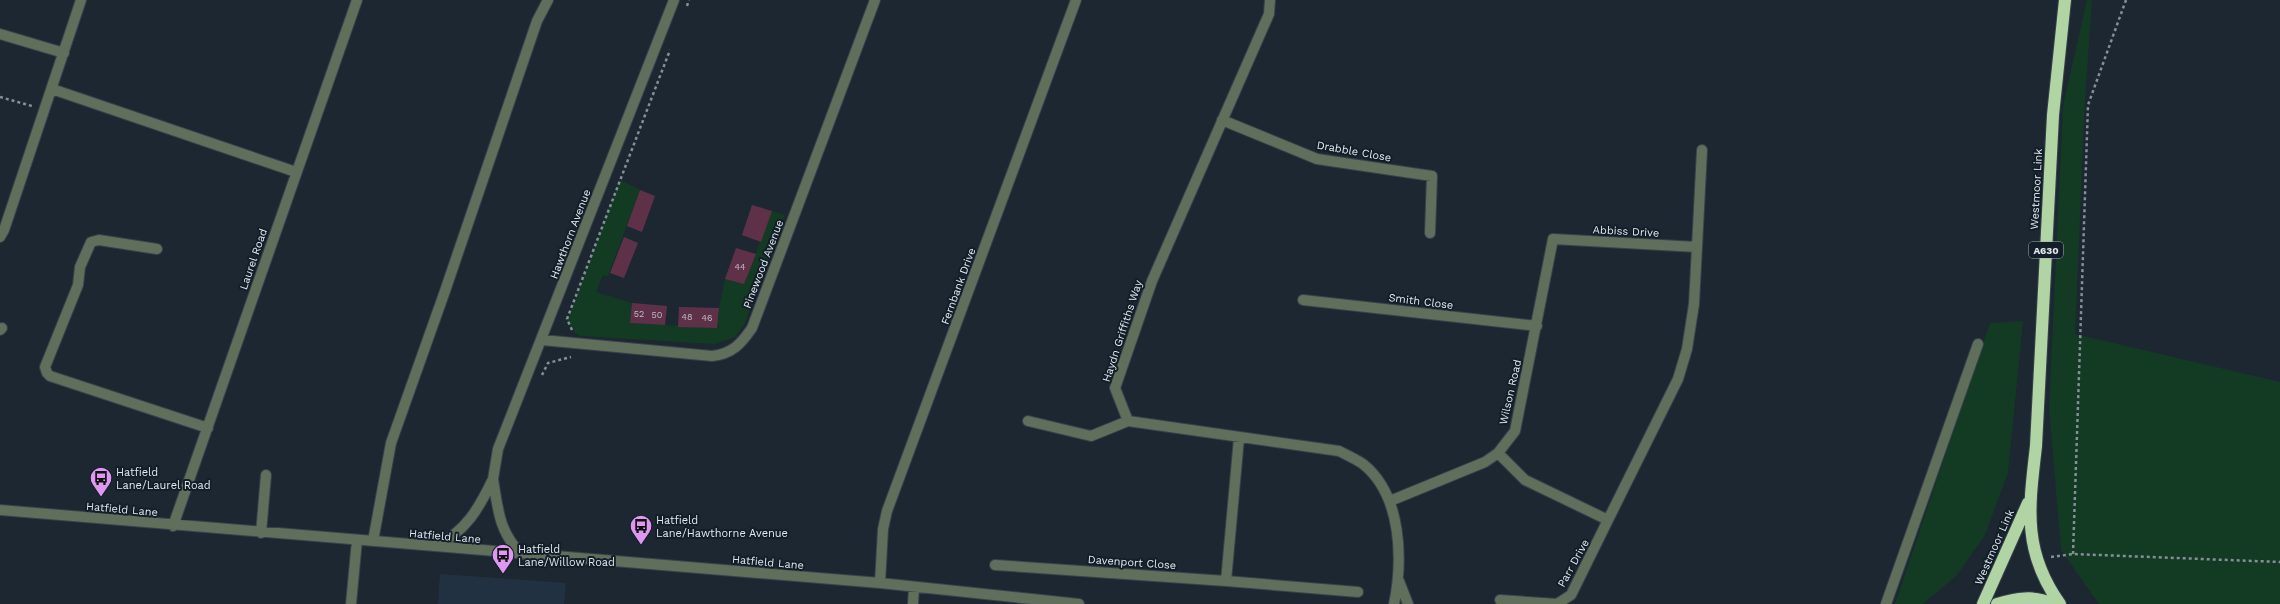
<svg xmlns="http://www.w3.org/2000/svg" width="2280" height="604" font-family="'Work Sans',sans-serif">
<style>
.built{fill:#223141}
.green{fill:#133b24}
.building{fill:#5f3149}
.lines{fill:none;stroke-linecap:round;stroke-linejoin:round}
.minor-casing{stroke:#37424c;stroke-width:12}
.highway-casing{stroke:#37424c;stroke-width:14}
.path{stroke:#868f98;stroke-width:2.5;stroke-dasharray:3 3;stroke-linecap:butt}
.minor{stroke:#606e5c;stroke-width:10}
.highway{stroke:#b1d4a5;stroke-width:12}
.labels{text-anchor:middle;stroke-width:4;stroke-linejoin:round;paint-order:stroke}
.number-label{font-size:9px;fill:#c0bac6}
.shield{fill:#131e28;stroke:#a2abb3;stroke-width:1}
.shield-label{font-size:10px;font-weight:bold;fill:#e0e8ef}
.street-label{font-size:11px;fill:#e0e8ef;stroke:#131e28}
.poi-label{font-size:11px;fill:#e0e8ef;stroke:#131e28;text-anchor:start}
</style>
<rect width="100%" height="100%" fill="#1c2732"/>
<path class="built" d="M440 574 566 583 564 604H438Z"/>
<path class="green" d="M2087 0H2092L2085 99 2075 334 2280 382V604H2099L2061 550 2049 409 2063 106Z
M620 180 640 190 608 276 603 275 596 292 632 303 630 323 717 328 719 308 725 279 744 284 772 211 785 215 744 325 735 337 715 344 580 336 575 333 567 321Z
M2023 321 2008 472 1985 535 1957 575 1923 604H1895L1990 323Z"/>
<path class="building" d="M640 190 655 196 642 232 627 226Z
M752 205 772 211 761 242 742 235Z
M624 237 638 243 624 278 610 273Z
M736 248 756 254 744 284 725 279Z
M632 303 667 306 665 325 630 323Z
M679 307 719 308 717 328 678 327Z"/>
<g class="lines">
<g class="minor-casing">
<path id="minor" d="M0 34 64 53
M52 89 296 172
M1222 120 1317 159 1432 176 1430 233
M0 237 4 230 81 0
M1697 247 1702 150
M157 249 99 240 91 242 80 267 78 285 45 367 47 373 50 376 208 428
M1303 300 1537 326
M0 330 2 328
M542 340 712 356C732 354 741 344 752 328L875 0
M1028 421 1091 436 1128 421
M1128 421 1115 388 1152 281 1269 14 1270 0
M1128 421 1339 451C1347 455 1356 459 1363 464 1402 495 1403 560 1394 604
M1239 438 1226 581 1358 592
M1498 453 1525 480 1608 520 1571 595 1557 604 1500 600
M493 479 498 449 674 0
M1390 501 1485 462 1498 453 1515 431 1553 239 1697 247 1694 304 1687 349 1678 379 1608 520
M0 510 880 583 1079 604
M173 526 357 0
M261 533 266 475
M373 541 391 443 445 291 537 21 548 0
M435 546C466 532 479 508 493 479 498 510 499 531 521 554
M995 565 1226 581
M1399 581 1408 604
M880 583 883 529 887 511 1076 0
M351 604 357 540
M913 604 914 587
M1886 604 1978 344"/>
</g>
<g class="highway-casing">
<path id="highway" d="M1983 604 2028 503
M1997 604C2016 598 2034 595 2053 604
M2060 604C2022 551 2029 507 2036 446L2053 115 2065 0"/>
</g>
<path class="path" d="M687 6 689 0
M0 97 32 106
M572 330 567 319 670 50
M542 375 548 363 571 357
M2073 554 2088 105 2126 0
M2051 557 2073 554 2280 562"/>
<use href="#minor" class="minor"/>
<use href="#highway" class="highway"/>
</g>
<defs>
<g id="bus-pin" transform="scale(1.15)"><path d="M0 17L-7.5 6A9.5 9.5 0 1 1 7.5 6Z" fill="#de98f2" stroke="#131e28"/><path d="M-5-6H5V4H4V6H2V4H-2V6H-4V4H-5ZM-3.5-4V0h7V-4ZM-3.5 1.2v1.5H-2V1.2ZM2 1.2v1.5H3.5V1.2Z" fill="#111"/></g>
</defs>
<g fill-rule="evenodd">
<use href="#bus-pin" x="101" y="478"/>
<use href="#bus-pin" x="641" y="526"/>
<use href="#bus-pin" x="503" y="555"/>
</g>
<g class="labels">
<g class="number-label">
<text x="740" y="270">44</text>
<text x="639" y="317">52</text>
<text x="657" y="318">50</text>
<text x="687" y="320">48</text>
<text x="707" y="321">46</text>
</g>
<rect class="shield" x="2029" y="242" width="34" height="16" rx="3"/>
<g class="shield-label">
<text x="2046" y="254">A630</text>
</g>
<g class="street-label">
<text transform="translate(1354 151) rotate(10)" y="4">Drabble Close</text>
<text transform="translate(2036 189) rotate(-87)" y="4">Westmoor Link</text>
<text transform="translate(1626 231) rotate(3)" y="4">Abbiss Drive</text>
<text transform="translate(570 234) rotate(-69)" y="4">Hawthorn Avenue</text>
<text transform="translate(253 259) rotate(-71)" y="4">Laurel Road</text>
<text transform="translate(763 264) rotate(-69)" y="4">Pinewood Avenue</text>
<text transform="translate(958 286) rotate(-70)" y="4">Fernbank Drive</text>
<text transform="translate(1421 301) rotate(7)" y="4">Smith Close</text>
<text transform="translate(1122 331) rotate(-72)" y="4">Haydn Griffiths Way</text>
<text transform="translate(1510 392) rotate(-77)" y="4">Wilson Road</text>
<text transform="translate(122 509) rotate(5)" y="4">Hatfield Lane</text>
<text transform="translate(445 536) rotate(5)" y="4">Hatfield Lane</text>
<text transform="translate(1994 547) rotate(-66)" y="4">Westmoor Link</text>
<text transform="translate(768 562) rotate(5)" y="4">Hatfield Lane</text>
<text transform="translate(1132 562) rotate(4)" y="4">Davenport Close</text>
<text transform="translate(1573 563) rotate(-61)" y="4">Parr Drive</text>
</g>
<g class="poi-label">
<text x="116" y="476">Hatfield<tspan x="116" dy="13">Lane/Laurel Road</tspan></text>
<text x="656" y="524">Hatfield<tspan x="656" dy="13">Lane/Hawthorne Avenue</tspan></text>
<text x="518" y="553">Hatfield<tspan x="518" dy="13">Lane/Willow Road</tspan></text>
</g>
</g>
</svg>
